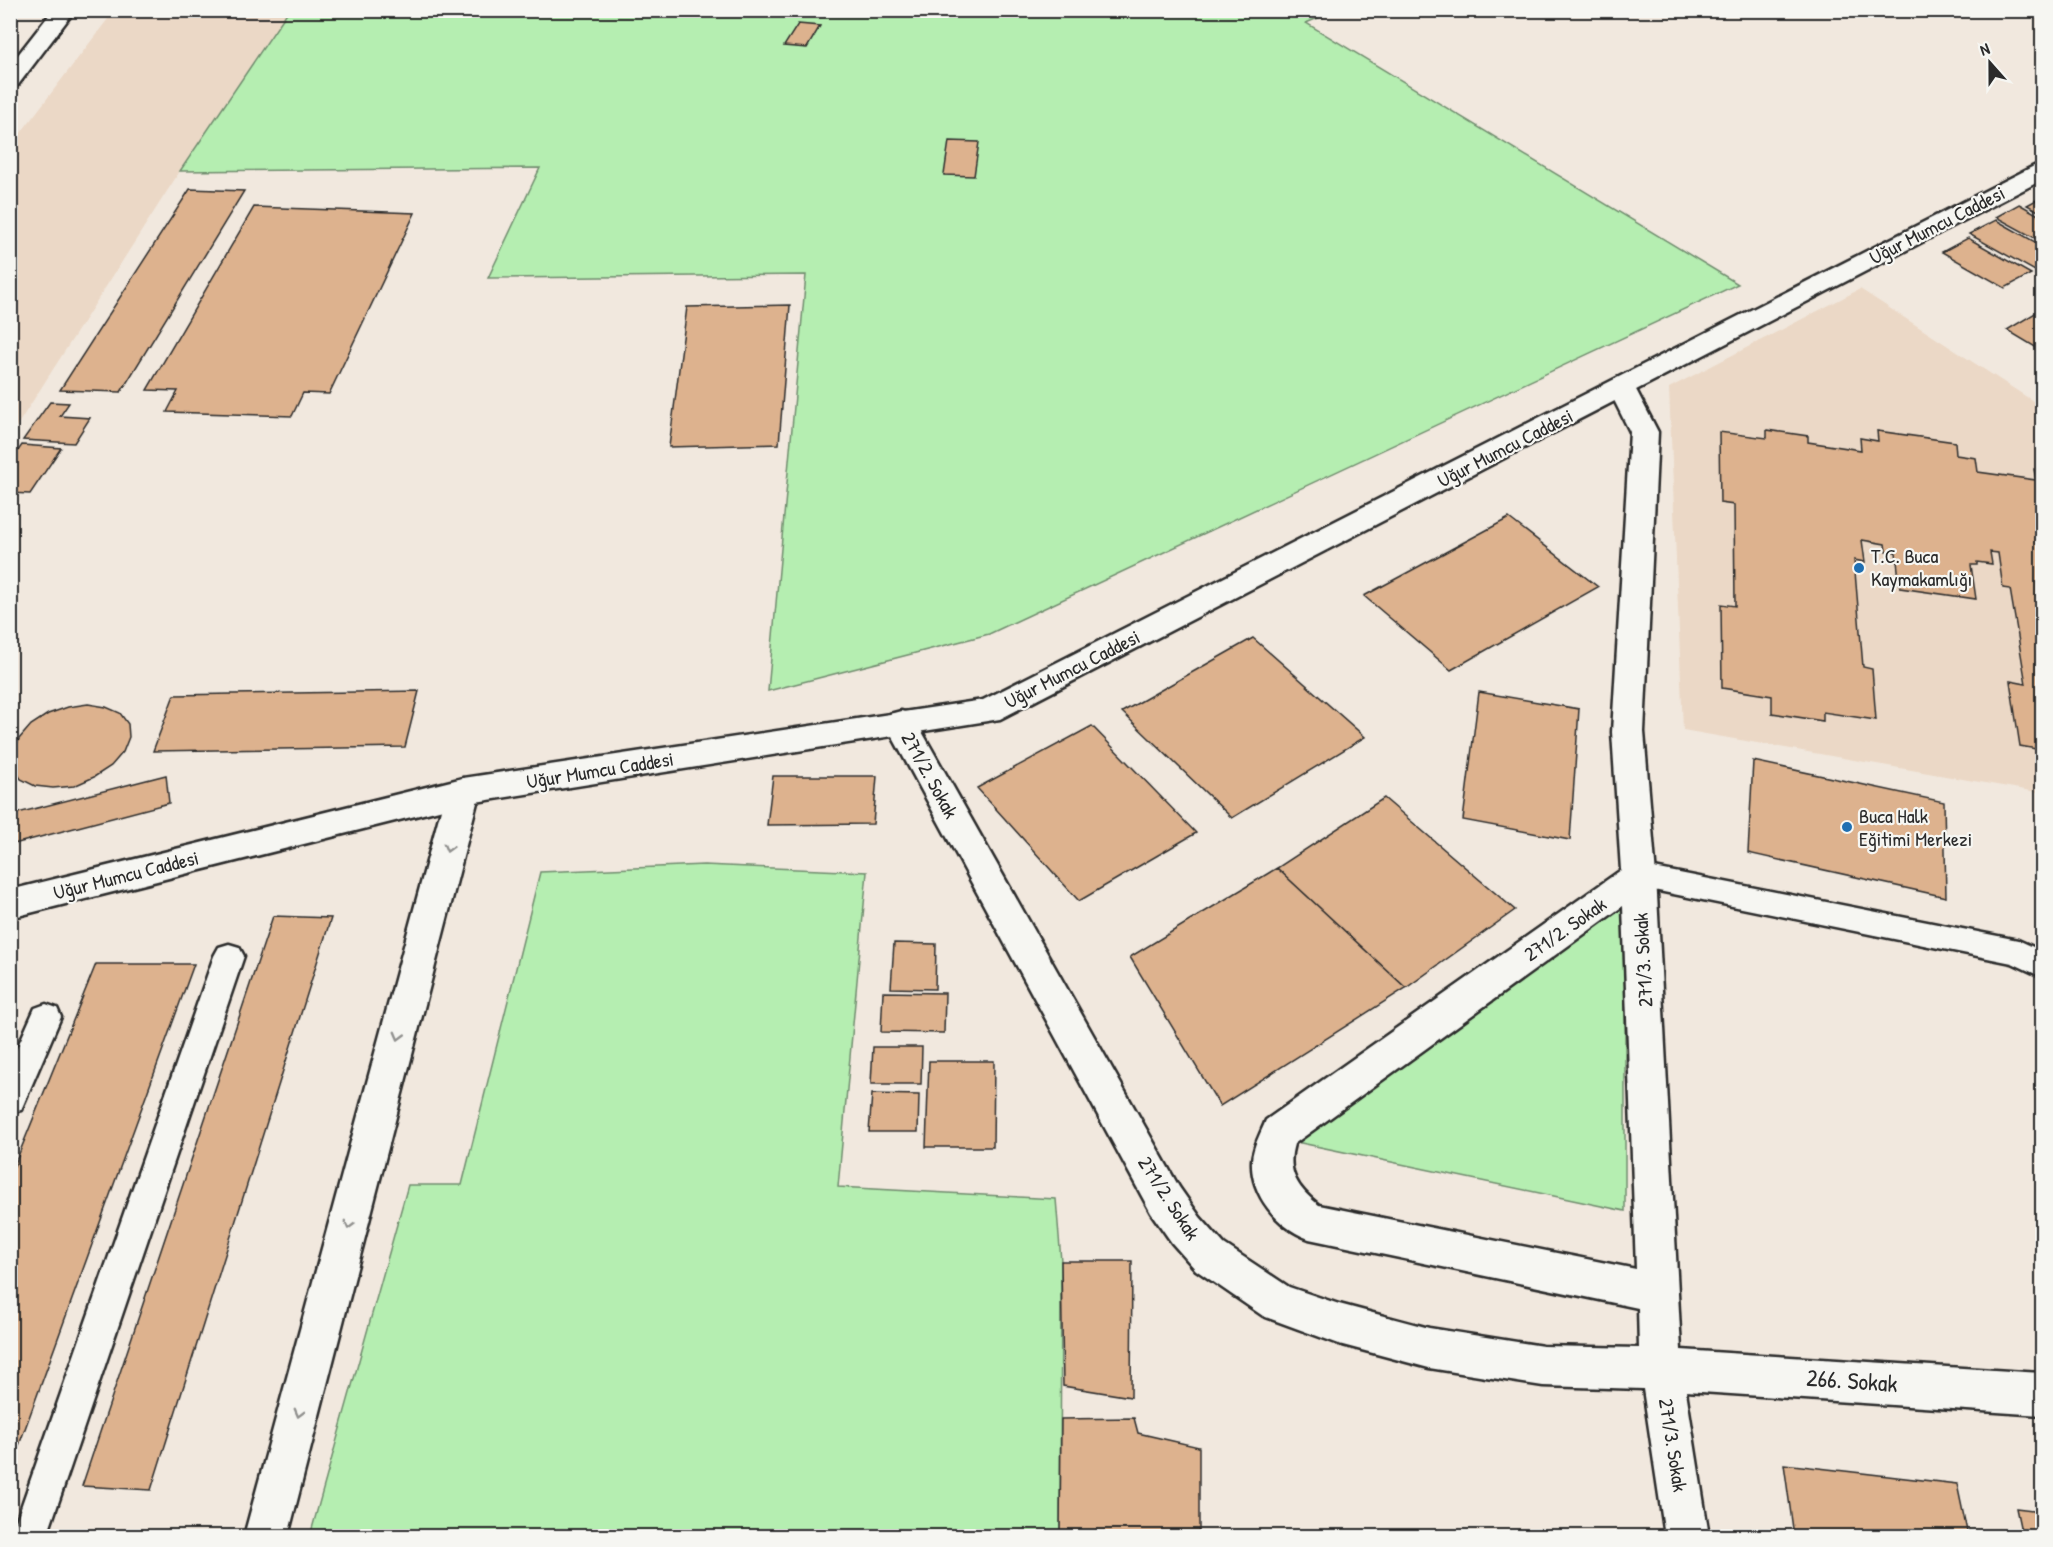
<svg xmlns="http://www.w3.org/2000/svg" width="2053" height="1547" font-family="'Patrick Hand',sans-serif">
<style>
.built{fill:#ebd8c6}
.green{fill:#b5eeb1;stroke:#708c6e;stroke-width:1.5}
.building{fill:#ddb28e;stroke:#2b2b2b;stroke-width:1.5}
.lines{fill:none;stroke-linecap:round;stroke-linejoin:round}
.service-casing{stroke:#2b2b2b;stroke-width:5}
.minor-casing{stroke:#2b2b2b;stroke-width:5}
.tertiary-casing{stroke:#2b2b2b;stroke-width:5}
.secondary-casing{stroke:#2b2b2b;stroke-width:5}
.service{fill:#f6f6f2;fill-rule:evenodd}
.minor{fill:#f6f6f2;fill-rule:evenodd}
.tertiary{fill:#f6f6f2;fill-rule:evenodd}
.secondary{fill:#f6f6f2;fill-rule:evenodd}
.oneway{stroke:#90908e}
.poi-dot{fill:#1f6fb2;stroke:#f6f6f2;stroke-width:2}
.labels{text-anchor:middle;stroke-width:4.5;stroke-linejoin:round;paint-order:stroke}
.street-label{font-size:20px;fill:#2b2b2b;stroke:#f6f6f2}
.poi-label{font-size:20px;fill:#2b2b2b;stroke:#f6f6f2;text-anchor:start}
.near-street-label{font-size:24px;fill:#2b2b2b;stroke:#f6f6f2}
</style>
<rect width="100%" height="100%" fill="#f1e8de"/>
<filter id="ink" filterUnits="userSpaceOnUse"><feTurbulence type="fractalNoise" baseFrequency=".0167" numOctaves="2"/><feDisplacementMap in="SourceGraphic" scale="12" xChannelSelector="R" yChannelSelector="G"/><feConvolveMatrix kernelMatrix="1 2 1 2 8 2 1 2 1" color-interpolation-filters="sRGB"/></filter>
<g filter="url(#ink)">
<path class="built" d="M114 11H288L180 171 11 435 10 147Z
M1860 289 2042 407V793L1683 730 1669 388Z"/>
<path class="green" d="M288 11H1335L1306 23 1738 284 989 634 768 691 806 275 488 278 540 168 180 171Z
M704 865 867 872 838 1187 1056 1199 1061 1261 1060 1536H310L408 1185H462L540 872Z
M1625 903V1211L1287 1140Z"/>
<path class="building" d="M798 24 820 26 807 48 784 46Z
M949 141 979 142 974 176 944 175Z
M190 189 244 191 121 392 60 390Z
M2042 197V213L2027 205Z
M2019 204 2042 217V242L1996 217Z
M254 207 415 213 329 394 303 393 292 416 167 412 178 391 147 390Z
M1996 220 2042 246V267L2035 271 1969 234Z
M1968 238 2031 274 2005 288 1942 252Z
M790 305 779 444 669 447 687 307Z
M2042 309V351L2007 330Z
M50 402 69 403 60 416 90 418 74 443 23 440Z
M1767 430 1808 436V442L1861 450 1860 438 1878 441 1877 431 1955 442 1956 455 1976 458 1978 472 2036 480 2034 469 2042 470V750L2020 746 2010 681 2026 684 2010 589 2003 588 1998 553 1990 552 1992 564 1977 562V565H1971L1976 599 1900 588 1896 552 1886 551 1885 544 1862 540 1865 562 1854 560 1863 667 1872 669 1876 720 1823 712V721L1772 713V696L1722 688 1721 604 1735 606 1734 505 1720 503 1719 432 1767 438Z
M22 445 61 448 30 494 10 493V462Z
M1509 518 1598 587 1451 670 1364 596Z
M1253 638 1365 737 1232 818 1122 712Z
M419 691 405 747 153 751 174 695Z
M1479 692 1579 709 1570 840 1463 820Z
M88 704 106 707 120 713 128 724 129 737 123 752 111 766 94 777 74 786 53 788 35 786 21 779 13 767V754L19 739 31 725 48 714 68 707Z
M1092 726 1196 833 1079 901 977 788Z
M1753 761 1944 802 1946 897 1748 853Z
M166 775 169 803 10 845V815Z
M773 776H877L873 824 767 825Z
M1384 798 1515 910 1406 988 1277 868Z
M1277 868 1406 988 1220 1106 1130 957Z
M273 916 331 918 151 1490 82 1486Z
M894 943 936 944 935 989 891 988Z
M96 964H194L10 1470V1176Z
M883 992 945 993 944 1033 881 1032Z
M873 1047H922L921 1084H871Z
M929 1061H994L993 1147H926Z
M872 1094 919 1095 918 1132H869Z
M1061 1261H1132L1131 1397 1063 1386Z
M1134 1418 1138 1433 1199 1447V1536H1060L1061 1419Z
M1784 1464 1957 1484 1968 1536H1794Z
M2016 1508 2042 1511V1536H2022Z"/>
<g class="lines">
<g class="service-casing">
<path id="service" d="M1639 865 2018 940 2042 951V977L2012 963 1639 887 1629 884 1625 876 1629 868Z
M229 944 239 947 244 956 47 1536H11L214 956 219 947Z
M46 1004 57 1008 61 1017 21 1110 10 1113V1064L35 1008Z"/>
</g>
<g class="minor-casing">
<path id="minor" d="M1622 379 1632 382 1658 432 1644 732 1656 876 1681 1350 2042 1373V1415L1686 1391 1709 1536H1665L1643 1389 1543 1386 1429 1368 1339 1344 1263 1316 1196 1270 1172 1243 1151 1213 885 723 890 714 901 711 912 714 1179 1187 1200 1217 1224 1244 1289 1287 1339 1304 1429 1328 1543 1346 1639 1348 1638 1308 1309 1239C1278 1228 1250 1195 1252 1160 1253 1146 1261 1133 1266 1120L1621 870 1612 732 1630 432 1608 388 1612 382ZM1623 906 1636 1269 1319 1205C1297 1188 1286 1171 1294 1144Z
M463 778 475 782 480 791 288 1536H244L446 791 451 782Z"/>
</g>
<g class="tertiary-casing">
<path id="tertiary" d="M53 10H75L18 85 10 87V65Z"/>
</g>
<g class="secondary-casing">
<path id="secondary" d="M2042 164V180L1000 719 463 804 10 918V890L463 778 983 700 2034 166Z"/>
</g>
<use href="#service" class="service"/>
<use href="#minor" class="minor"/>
<use href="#tertiary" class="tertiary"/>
<use href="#secondary" class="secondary"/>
</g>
<defs><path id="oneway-chevron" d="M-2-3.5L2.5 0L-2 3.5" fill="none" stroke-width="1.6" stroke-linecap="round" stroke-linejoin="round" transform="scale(1.5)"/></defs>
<g class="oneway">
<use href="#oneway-chevron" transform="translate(448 848) rotate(105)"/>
<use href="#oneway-chevron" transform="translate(399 1036) rotate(105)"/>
<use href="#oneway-chevron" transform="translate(349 1225) rotate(105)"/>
<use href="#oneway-chevron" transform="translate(299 1413) rotate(105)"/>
</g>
</g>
<g class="poi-dot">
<circle cx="1859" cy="568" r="6"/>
<circle cx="1847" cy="827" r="6"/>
</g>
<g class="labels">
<g class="street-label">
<text transform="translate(1937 225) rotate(-27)" y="7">Uğur Mumcu Caddesi</text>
<text transform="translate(1505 448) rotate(-27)" y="7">Uğur Mumcu Caddesi</text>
<text transform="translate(1072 669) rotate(-27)" y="7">Uğur Mumcu Caddesi</text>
<text transform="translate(600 770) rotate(-9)" y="7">Uğur Mumcu Caddesi</text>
<text transform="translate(930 775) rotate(61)" y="7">271/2. Sokak</text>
<text transform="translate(126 875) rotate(-14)" y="7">Uğur Mumcu Caddesi</text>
<text transform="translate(1565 929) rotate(-35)" y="7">271/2. Sokak</text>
<text transform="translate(1643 960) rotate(-93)" y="7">271/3. Sokak</text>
<text transform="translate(1169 1198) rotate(57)" y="7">271/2. Sokak</text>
<text transform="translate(1673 1445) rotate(81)" y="7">271/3. Sokak</text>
</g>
<g class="poi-label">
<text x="1871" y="563">T.C. Buca<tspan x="1871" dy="23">Kaymakamlığı</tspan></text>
<text x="1859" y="823">Buca Halk<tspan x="1859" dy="23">Eğitimi Merkezi</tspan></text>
</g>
<g class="near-street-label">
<text transform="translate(1852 1381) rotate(4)" y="8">266. Sokak</text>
</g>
</g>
<rect width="2053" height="1547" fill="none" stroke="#f6f6f2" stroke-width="36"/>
<rect x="18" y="18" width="2017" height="1511" fill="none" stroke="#2b2b2b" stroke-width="2" filter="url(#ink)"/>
<g transform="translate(1990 63) rotate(339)" stroke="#f6f6f2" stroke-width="4.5" paint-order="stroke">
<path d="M0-4.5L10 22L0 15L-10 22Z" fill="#2b2b2b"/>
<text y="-9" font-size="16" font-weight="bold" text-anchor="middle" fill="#2b2b2b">N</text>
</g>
</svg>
